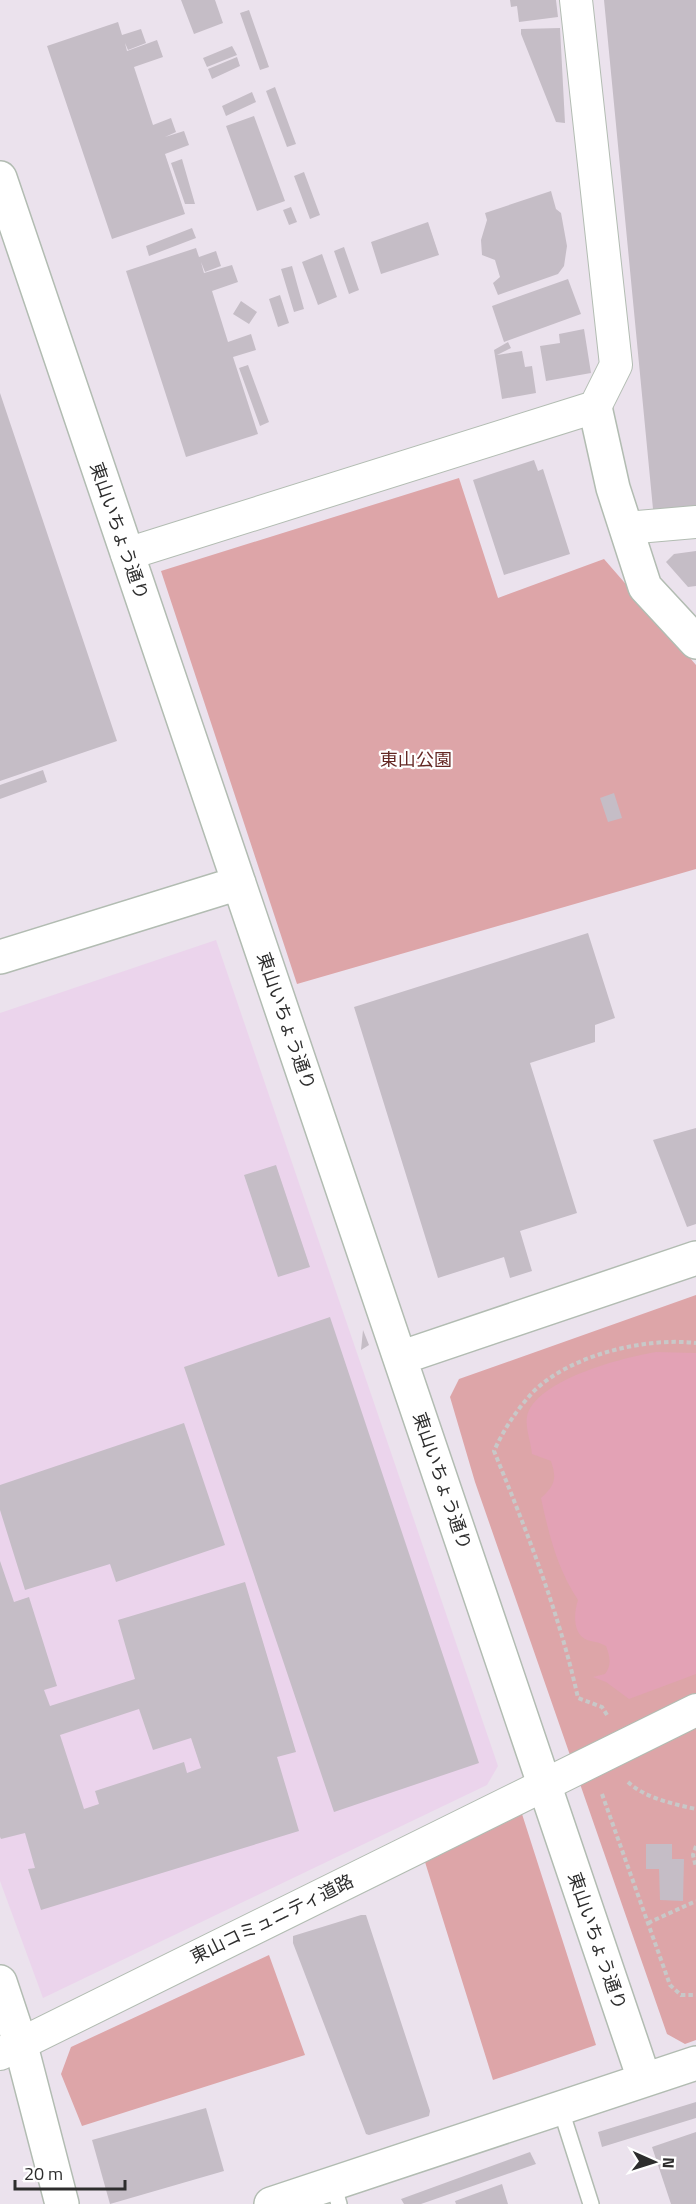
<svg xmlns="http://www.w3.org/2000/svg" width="696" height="2204" font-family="'Titillium Web','Noto Sans JP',sans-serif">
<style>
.education{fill:#ebd4ec}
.green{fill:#dda5a8}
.pitch{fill:#e3a2b5}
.building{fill:#c5bdc6;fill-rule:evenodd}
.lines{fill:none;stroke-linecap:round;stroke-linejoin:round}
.lane-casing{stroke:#b2bcb2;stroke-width:18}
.street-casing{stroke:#b2bcb2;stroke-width:34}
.secondary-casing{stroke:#b2bcb2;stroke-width:36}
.path{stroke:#c8c8c8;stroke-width:4;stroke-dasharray:4.5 3;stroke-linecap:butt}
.lane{stroke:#fff;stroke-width:15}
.street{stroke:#fff;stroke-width:32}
.secondary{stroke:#fff;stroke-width:33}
.labels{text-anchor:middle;stroke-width:4.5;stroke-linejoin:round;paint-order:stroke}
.street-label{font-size:18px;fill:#2d2d2d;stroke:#fff}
.park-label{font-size:18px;fill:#642824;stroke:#fff}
</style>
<rect width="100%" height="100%" fill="#ebe2ed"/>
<path class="education" d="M216 940 498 1766 487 1785 43 1998 0 1881V1013Z"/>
<path class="green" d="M459 478 498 598 604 559 696 665V869L297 984 161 571Z
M696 1295V2040L685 2044 667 2034 475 1482 450 1397 459 1379Z
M522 1814 596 2045 493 2080 425 1862Z
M269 1955 305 2055 82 2126 61 2074 71 2047Z"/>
<path class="pitch" d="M656 1352 696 1353V1674L629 1699 606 1682 593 1677 605 1674C612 1665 610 1657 606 1646 599 1642 594 1642 587 1640 572 1634 574 1612 578 1600 557 1568 549 1535 541 1498 555 1485 557 1479 551 1461L532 1454C531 1443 525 1427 527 1417 534 1380 625 1357 656 1352Z"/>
<path class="building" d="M181 0H215L223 23 194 34Z
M510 0H556L558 17 519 22 517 6 511 7Z
M604 0H696V507L653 509Z
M249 10 269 67 260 70 240 13Z
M118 22 122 35 141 29 146 43 128 50 125 43 127 51 157 40 163 57 134 67 153 125 171 118 176 132 165 137 184 131 189 145 165 154 185 214 112 239 47 46Z
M560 28 565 123 556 122 521 34V29Z
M232 46 237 55 207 67 203 58Z
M237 57 240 66 212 79 208 69Z
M275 87 296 144 287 147 266 91Z
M252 92 256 102 226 116 222 106Z
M254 116 285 201 257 211 226 126Z
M182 159 195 204H185L171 163Z
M304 172 320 215 310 219 294 176Z
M551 191 556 209 561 213 567 246 564 266 558 274 498 295 493 283 500 277 495 260 482 255 481 240 487 220 485 213Z
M291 207 297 222 289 225 283 210Z
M428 222 439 255 381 274 371 242Z
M192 228 196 238 149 256 146 246Z
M344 247 359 290 349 294 334 251Z
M196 248 199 257 216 251 221 266 205 272 201 262 204 273 232 265 238 282 212 291 228 342 251 334 256 350 233 357 258 434 186 457 126 271Z
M322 254 337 297 318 305 302 262Z
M292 266 304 309 294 312 281 269Z
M568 279 581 314 504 342 492 306Z
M280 295 289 323 278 327 269 299Z
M241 301 257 312 249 324 233 314Z
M584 329 591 373 546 381 540 346 560 343 559 334Z
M508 342 511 348 497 355 522 351 525 367 532 366 536 393 502 399 494 350Z
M248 365 269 422 260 426 239 368Z
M0 393 117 741 0 781Z
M534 460 538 471 543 469 570 554 504 575 473 480Z
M696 551V586L688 587 666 562 674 554Z
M43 770 47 782 0 799V785Z
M614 793 622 818 608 822 600 798Z
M588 933 615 1018 595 1025V1042L530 1063 577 1213 520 1231 532 1271 510 1278 504 1257 438 1278 354 1007Z
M696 1128V1224L687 1227 653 1140Z
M276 1165 310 1267 278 1277 244 1175Z
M330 1317 479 1763 334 1812 184 1367Z
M363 1330 369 1345 361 1350Z
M184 1423 225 1545 116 1582 110 1564 25 1590 0 1510V1485Z
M0 1561 14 1602 29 1597 57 1686 44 1690 50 1706 135 1679 118 1620 245 1582 296 1752 277 1757 299 1831 41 1910 28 1869 35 1868 25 1833 1 1839 0 1837ZM139 1709 153 1750 191 1738 201 1768 187 1773 184 1762 95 1791 99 1804 84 1809 60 1735Z
M646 1844H672V1859H684L683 1901 660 1900 659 1869H646Z
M361 1915H366L430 2111 429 2116 369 2135 366 2134 293 1943V1936Z
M696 2102V2118L602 2147 598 2132Z
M206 2108 224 2171 110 2204 92 2140Z
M696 2132V2204H671L652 2147Z
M530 2152 536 2164 421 2204H404L401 2199Z
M502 2184 508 2204H456L455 2201Z"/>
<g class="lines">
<g class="lane-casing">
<path id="lane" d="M560 2107 591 2204
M333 2184 339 2204"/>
</g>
<g class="street-casing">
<path id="street" d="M626 528 696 522
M127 554 595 407 616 365 576 0
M0 2054 696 1710"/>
</g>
<g class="secondary-casing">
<path id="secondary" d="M0 178 644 2079
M595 407 613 488 645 587 696 642
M0 957 239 883
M400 1358 696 1258
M0 1982 20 2042 62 2204
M271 2204 696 2063"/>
</g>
<path class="path" d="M607 1715 602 1707 578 1698C559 1612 527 1532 494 1451 504 1429 516 1411 532 1393 569 1355 645 1337 696 1343
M628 1782C645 1798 673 1804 696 1809
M602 1794 670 1985 681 1995H696
M696 1846 693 1855 696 1867
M648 1923 696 1901"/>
<use href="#lane" class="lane"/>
<use href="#street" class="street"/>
<use href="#secondary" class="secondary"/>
</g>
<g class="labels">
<g class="street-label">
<text transform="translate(119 531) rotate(71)" y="6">東山いちょう通り</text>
<text transform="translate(286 1021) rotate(71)" y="6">東山いちょう通り</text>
<text transform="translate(442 1481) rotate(71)" y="6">東山いちょう通り</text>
<text transform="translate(272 1919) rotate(-26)" y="6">東山コミュニティ道路</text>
<text transform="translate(597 1941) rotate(71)" y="6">東山いちょう通り</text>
</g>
<g class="park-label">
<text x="416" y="766">東山公園</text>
</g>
</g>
<g transform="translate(654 2162) rotate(93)" stroke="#ffffff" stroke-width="4.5" paint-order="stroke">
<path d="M0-4.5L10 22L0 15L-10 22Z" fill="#2d2d2d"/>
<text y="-9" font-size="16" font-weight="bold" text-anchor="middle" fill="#2d2d2d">N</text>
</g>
<path d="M15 2180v9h110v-9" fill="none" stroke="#2d2d2d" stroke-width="3"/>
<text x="24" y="2180" font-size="18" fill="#2d2d2d" stroke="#ffffff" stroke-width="4.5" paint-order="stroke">20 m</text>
</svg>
